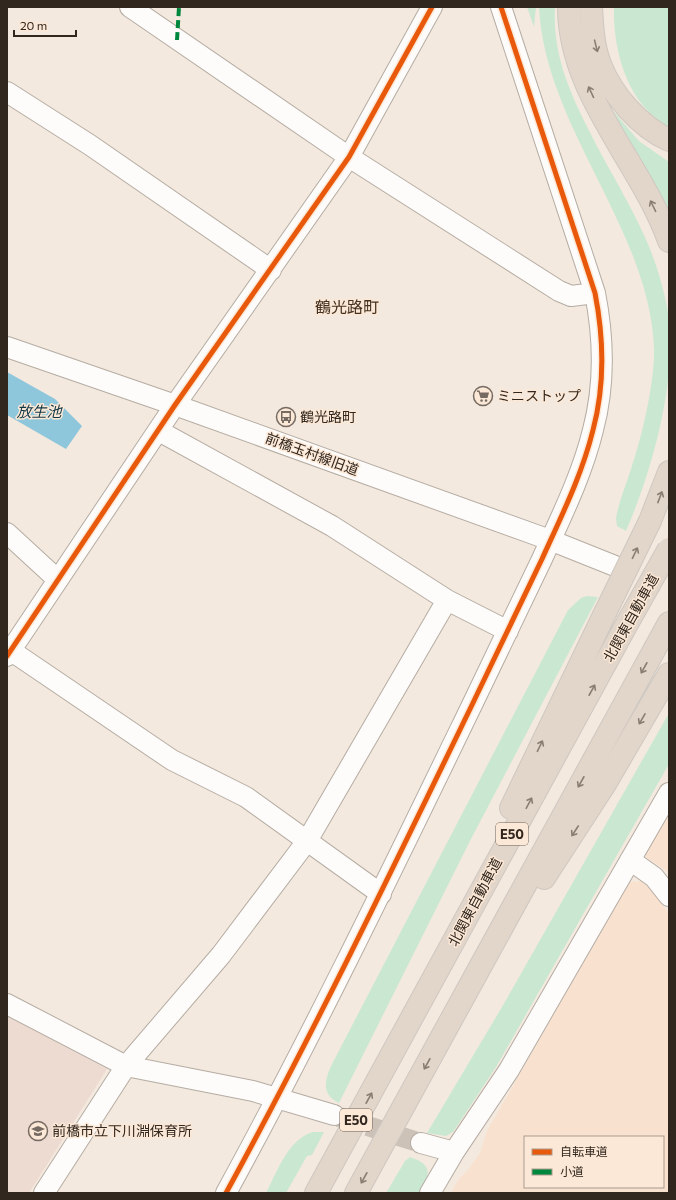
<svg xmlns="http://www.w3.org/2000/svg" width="676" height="1200" font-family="Commissioner,'Noto Sans JP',sans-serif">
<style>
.built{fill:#f8e1ce;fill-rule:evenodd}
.education{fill:#eddad1}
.green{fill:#cae8d1}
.water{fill:#8ec6dc}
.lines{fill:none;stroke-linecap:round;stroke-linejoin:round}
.minor-tunnel{stroke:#cdc2b8;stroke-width:20;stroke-dasharray:20 10;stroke-linecap:butt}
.minor-casing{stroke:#b5aca3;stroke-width:22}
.highway-casing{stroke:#cec8c2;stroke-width:24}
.minor{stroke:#fdfcfa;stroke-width:20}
.highway{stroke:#e2d5c9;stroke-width:22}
.highway-bridge-casing{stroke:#cec8c2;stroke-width:24;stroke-linecap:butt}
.highway-bridge{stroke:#e2d5c9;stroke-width:22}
.quiet{stroke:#00873e;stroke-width:4;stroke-dasharray:8 4;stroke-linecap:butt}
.cycleway-casing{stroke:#fce8d6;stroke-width:8}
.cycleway{stroke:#e8590c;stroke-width:5}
.oneway{stroke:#8a7e74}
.labels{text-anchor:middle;stroke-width:3;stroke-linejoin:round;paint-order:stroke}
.shield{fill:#fce8d6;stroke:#6e6156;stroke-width:1}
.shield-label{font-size:13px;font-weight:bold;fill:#31271f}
.poi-label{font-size:14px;fill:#31271f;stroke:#fce8d6;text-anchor:start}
.street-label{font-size:14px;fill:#31271f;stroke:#fce8d6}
.water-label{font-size:15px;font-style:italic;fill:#0e3645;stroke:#fce8d6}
.quarter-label{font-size:16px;fill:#44311f;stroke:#fce8d6}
</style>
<rect width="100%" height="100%" fill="#f4e9de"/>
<path class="built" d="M669 811V875L667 871 647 858 644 854Z
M645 881 669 914V1193H451L458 1180 468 1170 480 1153 487 1131 630 882ZM525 1137H663V1187H525Z"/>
<path class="education" d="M7 1016 107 1069 29 1193H7Z"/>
<path class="green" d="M527 7H536L534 27Z
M539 7H555C552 61 575 103 599 150 614 178 631 206 644 235 656 261 665 291 669 319 676 385 652 471 626 531L617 526 616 518C619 501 626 485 631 469 642 437 655 381 654 348 649 227 545 128 539 7Z
M614 7H669V128C661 122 652 116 645 108 622 81 613 42 614 7Z
M608 105 639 141 669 162V213Z
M587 596 598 597 471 839 339 1103C322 1095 324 1082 331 1066L568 610 581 598Z
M669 713V764L496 1067 453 1132 446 1136 427 1133 502 1007Z
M313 1132H324L312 1155 307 1156 286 1193H266C277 1172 288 1139 313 1132Z
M410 1157C434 1165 430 1175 419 1193H386L405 1161Z"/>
<path class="water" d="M7 372 55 399 82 426 66 449 7 415Z"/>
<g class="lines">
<path class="minor-tunnel" d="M615 566 669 585
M339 1117 421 1143"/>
<g class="minor-casing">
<path id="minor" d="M130 7 349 157 559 291 571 296 595 293
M7 92 90 145 271 270
M7 347 175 405 550 540 615 566
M159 431 332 526 447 600 508 631
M7 533 58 580
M7 648 172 760 246 797 381 894
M7 656 175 405 349 157 432 7
M630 860 654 877 669 896
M7 1004 126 1066 253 1091 334 1115
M421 1143 454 1152
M44 1193 126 1066 221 955 307 841 447 600
M226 1193C313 1034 392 870 471 707 495 657 519 608 542 559 561 517 582 475 593 430 605 385 604 339 595 293L501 7
M430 1193 454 1152 509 1070 669 793"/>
</g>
<g class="highway-casing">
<path id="highway" d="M569 7C569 95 641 162 669 241
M591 7C592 26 593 46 600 64 612 95 639 126 669 140
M650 521 669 472
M511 808 605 613
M544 878 605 784 669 674
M316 1193 628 622
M356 1193 669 623"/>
</g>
<use href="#minor" class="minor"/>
<use href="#highway" class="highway"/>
<g class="highway-bridge-casing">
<path id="highway-bridge" d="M605 613 650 521
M628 622 669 549"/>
</g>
<use href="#highway-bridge" class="highway-bridge"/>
<path class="quiet" d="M177 40 179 7"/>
<g class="cycleway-casing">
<path id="cycleway" d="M7 656 175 405 349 157 432 7
M226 1193C313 1034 392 870 471 707 495 657 519 608 542 559 561 517 582 475 593 430 605 385 604 339 595 293L501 7"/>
</g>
<use href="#cycleway" class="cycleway"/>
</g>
<defs><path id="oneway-shaft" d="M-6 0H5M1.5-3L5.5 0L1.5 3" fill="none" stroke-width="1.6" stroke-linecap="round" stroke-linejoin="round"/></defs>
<g class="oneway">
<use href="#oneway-shaft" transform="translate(596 46) rotate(76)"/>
<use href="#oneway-shaft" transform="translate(591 92) rotate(-115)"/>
<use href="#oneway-shaft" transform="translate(653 206) rotate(-116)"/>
<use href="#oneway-shaft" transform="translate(660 497) rotate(-69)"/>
<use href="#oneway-shaft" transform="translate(635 553) rotate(-64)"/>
<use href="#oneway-shaft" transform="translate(644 668) rotate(119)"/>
<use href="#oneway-shaft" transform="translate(592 690) rotate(-61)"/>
<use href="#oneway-shaft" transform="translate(642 719) rotate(120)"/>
<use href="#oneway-shaft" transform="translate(540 746) rotate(-64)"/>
<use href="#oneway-shaft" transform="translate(581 782) rotate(119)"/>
<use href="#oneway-shaft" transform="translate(529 803) rotate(-62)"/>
<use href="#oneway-shaft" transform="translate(575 831) rotate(123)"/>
<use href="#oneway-shaft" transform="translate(427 1064) rotate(119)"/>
<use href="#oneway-shaft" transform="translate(369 1098) rotate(-61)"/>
<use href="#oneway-shaft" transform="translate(364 1178) rotate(119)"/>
</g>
<defs>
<g id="supermarket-ring" transform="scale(1)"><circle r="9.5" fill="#fce8d6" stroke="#756b62" stroke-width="1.5"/><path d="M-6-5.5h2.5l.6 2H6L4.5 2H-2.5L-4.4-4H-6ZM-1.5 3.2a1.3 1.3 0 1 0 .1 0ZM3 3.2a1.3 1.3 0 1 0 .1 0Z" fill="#756b62"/></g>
<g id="bus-ring" transform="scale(1)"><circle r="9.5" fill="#fce8d6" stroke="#756b62" stroke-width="1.5"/><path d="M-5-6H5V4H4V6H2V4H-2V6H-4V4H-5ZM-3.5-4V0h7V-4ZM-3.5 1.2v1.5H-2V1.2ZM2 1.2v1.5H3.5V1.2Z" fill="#756b62"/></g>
<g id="school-ring" transform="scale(1)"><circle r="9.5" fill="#fce8d6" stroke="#756b62" stroke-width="1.5"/><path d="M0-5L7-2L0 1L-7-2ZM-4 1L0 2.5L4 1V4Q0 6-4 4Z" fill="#756b62"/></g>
</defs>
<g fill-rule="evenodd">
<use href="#supermarket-ring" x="483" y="396"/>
<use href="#bus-ring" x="286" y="417"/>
<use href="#school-ring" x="38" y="1131"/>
</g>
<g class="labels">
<g class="shield">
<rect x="496" y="823" width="32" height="22" rx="3"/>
<rect x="340" y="1109" width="32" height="22" rx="3"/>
</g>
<g class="shield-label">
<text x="512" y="839">E50</text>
<text x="356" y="1125">E50</text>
</g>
<g class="poi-label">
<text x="497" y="401">ミニストップ</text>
<text x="300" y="422">鶴光路町</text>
<text x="52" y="1136">前橋市立下川淵保育所</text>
</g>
<g class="street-label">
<text transform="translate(312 454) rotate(20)" y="5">前橋玉村線旧道</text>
<text transform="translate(631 618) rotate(-61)" y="5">北関東自動車道</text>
<text transform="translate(475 902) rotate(-62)" y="5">北関東自動車道</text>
</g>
<g class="water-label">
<text x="39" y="417">放生池</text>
</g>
<g class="quarter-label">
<text x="347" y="313">鶴光路町</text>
</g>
</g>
<rect width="676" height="1200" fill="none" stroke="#31271f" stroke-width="16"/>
<rect x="524" y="1136" width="140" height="52" fill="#fce8d6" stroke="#ab9b8d"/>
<rect x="532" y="1149" width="20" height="6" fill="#e8590c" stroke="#ab9b8d"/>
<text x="560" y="1156" font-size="12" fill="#31271f">自転車道</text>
<rect x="532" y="1169" width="20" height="6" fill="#00873e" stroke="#ab9b8d"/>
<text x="560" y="1176" font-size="12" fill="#31271f">小道</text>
<path d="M14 30v6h62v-6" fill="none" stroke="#31271f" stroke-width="2"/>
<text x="20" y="30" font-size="12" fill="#31271f" stroke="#fce8d6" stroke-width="3" paint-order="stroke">20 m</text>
</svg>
